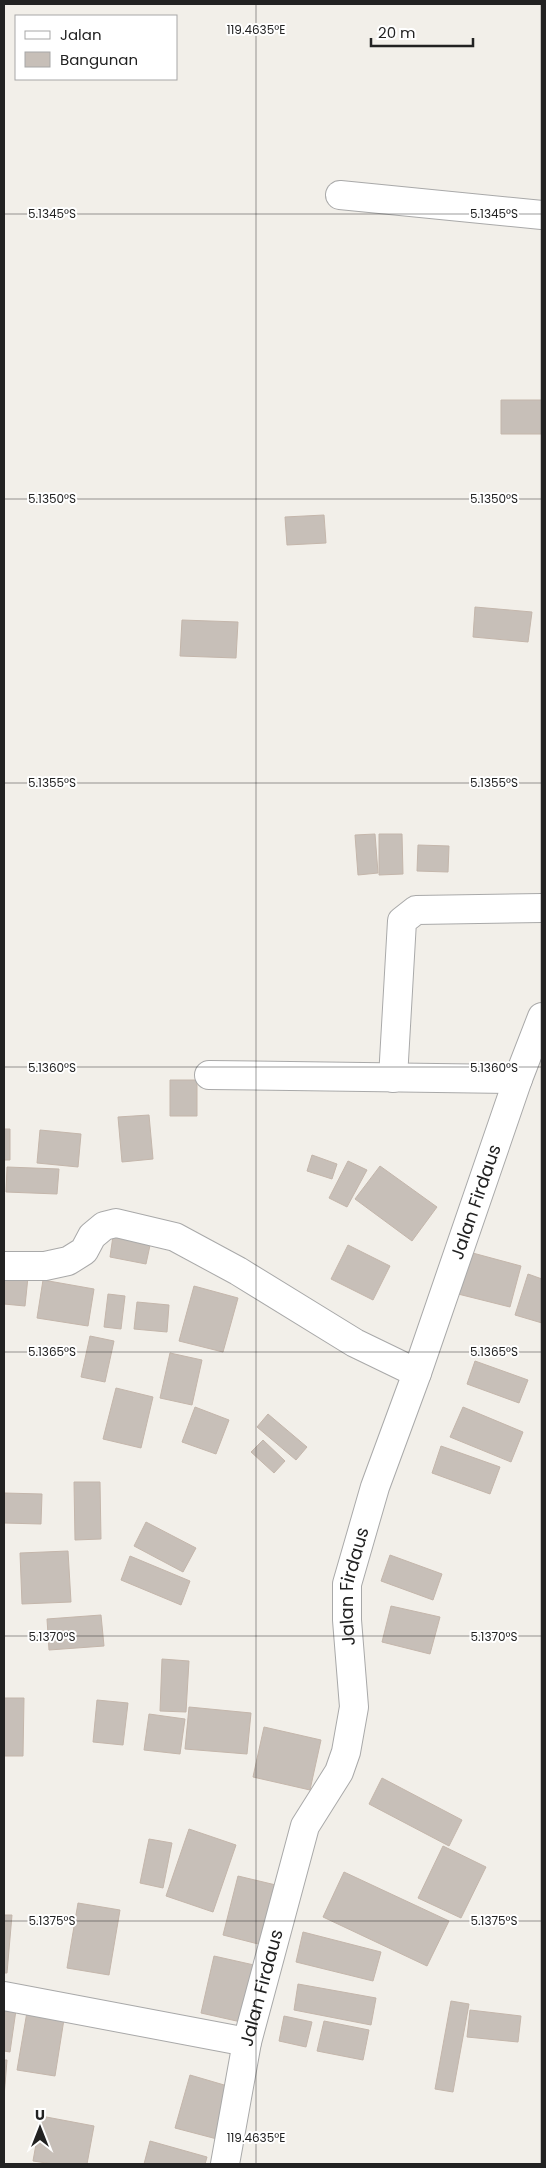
<svg xmlns="http://www.w3.org/2000/svg" width="546" height="2168" font-family="Poppins,sans-serif">
<style>
.building{fill:#c7bfb8;stroke:#c4b6ab}
.lines{fill:none;stroke-linecap:round;stroke-linejoin:round}
.street-casing{stroke:#a9a9a9;stroke-width:30}
.street{stroke:#fff;stroke-width:28}
.ticks{fill:none;stroke:#222;stroke-width:1;stroke-opacity:0.45}
.labels{text-anchor:middle;stroke-width:4;stroke-linejoin:round;paint-order:stroke}
.street-label{font-size:18px;fill:#222;stroke:#fff}
.ticks-label{font-size:12px;text-anchor:middle;fill:#222;stroke:#fff;stroke-width:4;stroke-linejoin:round;paint-order:stroke}
</style>
<rect width="100%" height="100%" fill="#f2efe9"/>
<path class="building" d="M501 400H542V434H501Z
M324 515 326 543 287 545 285 517Z
M475 607 532 612 528 642 473 637Z
M182 620 238 622 236 658 180 656Z
M375 834 378 873 358 875 355 835Z
M379 834H402L403 874 379 875Z
M418 845 449 846 448 872 417 871Z
M170 1080H197V1116H170Z
M149 1115 153 1159 122 1162 118 1117Z
M4 1129H10V1160H4Z
M40 1130 81 1134 78 1167 37 1163Z
M312 1155 337 1164 332 1179 307 1171Z
M348 1161 367 1170 347 1207 329 1198Z
M380 1166 437 1207 412 1241 355 1199Z
M7 1167 59 1169 57 1194 6 1192Z
M114 1229 152 1236 146 1264 110 1257Z
M348 1245 390 1266 373 1300 331 1279Z
M469 1252 521 1266 510 1307 458 1294Z
M4 1274 28 1277 25 1306 4 1304Z
M528 1274 542 1279V1323L515 1315Z
M43 1280 94 1289 88 1326 37 1318Z
M194 1286 238 1298 223 1352 179 1341Z
M108 1294 125 1296 121 1329 104 1327Z
M137 1302 169 1305 167 1332 134 1329Z
M90 1336 114 1341 105 1382 81 1377Z
M170 1353 202 1360 192 1405 160 1398Z
M475 1361 528 1380 519 1403 467 1384Z
M116 1388 153 1397 141 1448 103 1439Z
M195 1407 229 1420 216 1454 182 1442Z
M463 1407 523 1432 511 1462 450 1437Z
M268 1414 307 1447 296 1460 257 1427Z
M263 1440 285 1461 274 1473 251 1452Z
M441 1446 500 1467 490 1494 432 1473Z
M74 1482H100L101 1539 75 1540Z
M4 1493 42 1494 41 1524 4 1523Z
M146 1522 196 1548 183 1572 134 1546Z
M68 1551 71 1602 22 1604 20 1553Z
M390 1555 442 1574 433 1600 381 1581Z
M130 1556 190 1581 181 1605 121 1580Z
M391 1606 440 1617 430 1654 382 1642Z
M101 1615 104 1646 49 1650 47 1619Z
M162 1659 189 1661 186 1712 160 1711Z
M4 1698H24L23 1756H4Z
M97 1700 128 1703 123 1745 93 1742Z
M189 1707 251 1713 247 1754 185 1749Z
M149 1714 185 1719 180 1754 144 1750Z
M264 1727 321 1740 310 1790 253 1777Z
M382 1778 462 1820 449 1846 369 1804Z
M189 1829 236 1845 213 1912 166 1896Z
M149 1839 172 1843 163 1888 140 1883Z
M443 1846 486 1867 461 1918 418 1898Z
M344 1872 449 1921 427 1966 323 1917Z
M238 1876 280 1886 266 1946 223 1935Z
M78 1903 120 1910 109 1975 67 1968Z
M4 1915H12L7 1973H4Z
M303 1932 381 1952 373 1981 296 1962Z
M214 1956 254 1965 241 2022 201 2013Z
M298 1984 376 1998 371 2025 294 2010Z
M451 2001 469 2004 453 2092 435 2089Z
M28 2006 65 2013 55 2076 17 2070Z
M4 2008 16 2010 10 2052 4 2051Z
M470 2010 521 2016 518 2042 467 2037Z
M284 2016 312 2022 306 2047 279 2041Z
M324 2021 369 2030 363 2060 317 2051Z
M4 2060H7L4 2097Z
M190 2075 231 2087 217 2139 175 2128Z
M41 2116 94 2126 87 2164H53L33 2161Z
M150 2141 207 2157 205 2164H144Z"/>
<g class="lines">
<g class="street-casing">
<g id="street">
<path d="M340 195 542 215"/>
<path d="M209 1075 518 1079"/>
<path d="M393 1078 402 921 416 910 542 908"/>
<path d="M4 1266H45L68 1261 84 1251 92 1236 104 1226 116 1223 175 1237 238 1271 355 1343 417 1373"/>
<path d="M4 1996 247 2042"/>
<path id="s1" d="M225 2164 247 2042 305 1826 339 1772 346 1752 354 1707 347 1620V1584L375 1487 417 1373 518 1079 542 1017"/>
</g>
</g>
<use href="#street" class="street"/>
</g>
<path class="ticks" d="M256 4V2164M541 4V2164M4 214H542M4 499H542M4 783H542M4 1067H542M4 1352H542M4 1636H542M4 1921H542"/>
<g class="labels">
<g class="street-label">
<text dy="6" stroke="none"><textPath href="#s1" startOffset="1005">Jalan Firdaus</textPath></text>
<text dy="6" stroke="none"><textPath href="#s1" startOffset="600">Jalan Firdaus</textPath></text>
<text dy="6" stroke="none"><textPath href="#s1" startOffset="180">Jalan Firdaus</textPath></text>
</g>
</g>
<g class="ticks-label">
<text x="256" y="34">119.4635°E</text>
<text x="52" y="218">5.1345°S</text>
<text x="494" y="218">5.1345°S</text>
<text x="52" y="503">5.1350°S</text>
<text x="494" y="503">5.1350°S</text>
<text x="52" y="787">5.1355°S</text>
<text x="494" y="787">5.1355°S</text>
<text x="52" y="1072">5.1360°S</text>
<text x="494" y="1072">5.1360°S</text>
<text x="52" y="1356">5.1365°S</text>
<text x="494" y="1356">5.1365°S</text>
<text x="52" y="1641">5.1370°S</text>
<text x="494" y="1641">5.1370°S</text>
<text x="52" y="1925">5.1375°S</text>
<text x="494" y="1925">5.1375°S</text>
<text x="256" y="2142">119.4635°E</text>
</g>
<rect width="546" height="2168" fill="none" stroke="#222222" stroke-width="10"/>
<rect x="15" y="15" width="162" height="65" fill="#ffffff" stroke="#a7a7a7"/>
<rect x="25" y="31" width="25" height="8" fill="#ffffff" stroke="#a7a7a7"/>
<text x="60" y="40" font-size="15" fill="#222222">Jalan</text>
<rect x="25" y="52" width="25" height="15" fill="#c7bfb8" stroke="#a7a7a7"/>
<text x="60" y="65" font-size="15" fill="#222222">Bangunan</text>
<g transform="translate(40 2128)" stroke="#ffffff" stroke-width="4" paint-order="stroke">
<path d="M0-4L9 19L0 12L-9 19Z" fill="#222222"/>
<text y="-8" font-size="14" font-weight="bold" text-anchor="middle" fill="#222222">U</text>
</g>
<path d="M371 38v8h102v-8" fill="none" stroke="#222222" stroke-width="2.5"/>
<text x="378" y="38" font-size="15" fill="#222222" stroke="#ffffff" stroke-width="4" paint-order="stroke">20 m</text>
</svg>
